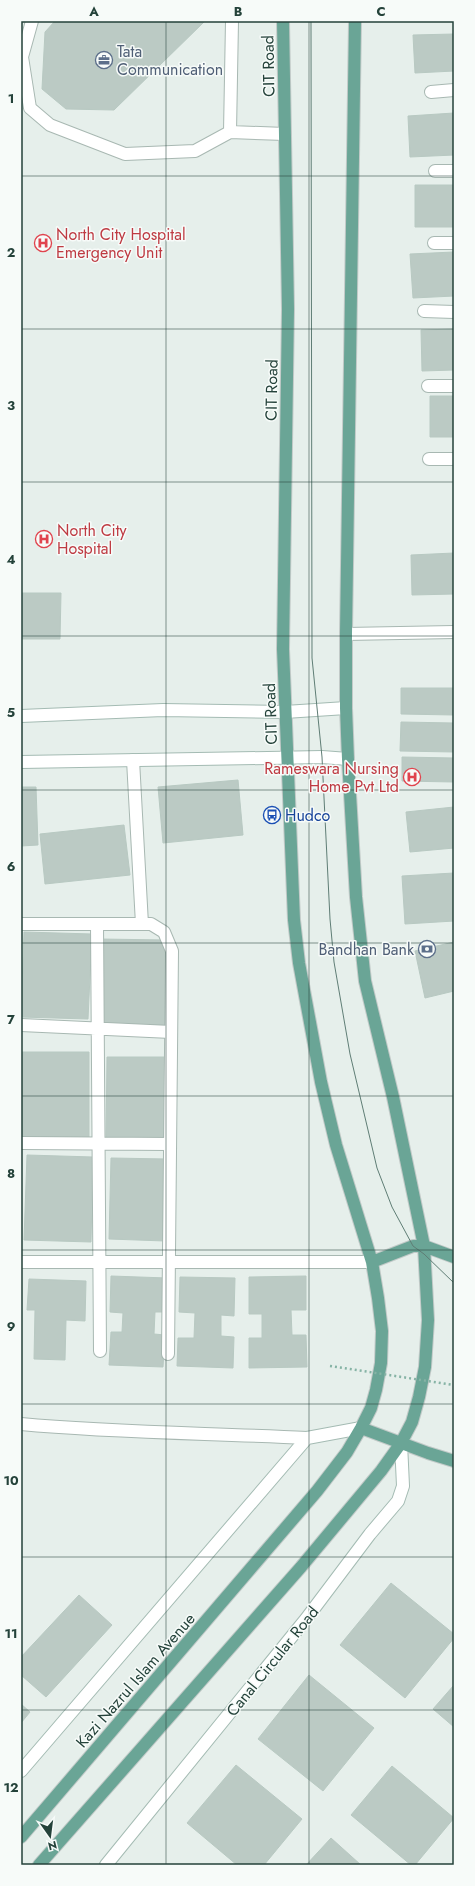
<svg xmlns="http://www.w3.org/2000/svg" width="475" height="1886" font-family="Jost,sans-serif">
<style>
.building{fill:#bbcac4;stroke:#b8c9c2}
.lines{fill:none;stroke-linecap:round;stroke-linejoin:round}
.lane-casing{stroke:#a8b8b2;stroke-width:14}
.street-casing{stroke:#a8b8b2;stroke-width:14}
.secondary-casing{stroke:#a4bbb3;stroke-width:14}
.primary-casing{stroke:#c2cac8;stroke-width:14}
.lane{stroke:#fff;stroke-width:12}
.street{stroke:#fff;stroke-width:12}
.secondary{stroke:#fff;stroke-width:12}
.primary{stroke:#6aa596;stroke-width:12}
.tram{stroke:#5f7d75;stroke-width:1}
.path-bridge{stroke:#86b3a5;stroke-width:2.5;stroke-dasharray:2 3;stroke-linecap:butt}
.grid{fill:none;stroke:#24423a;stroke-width:1;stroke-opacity:0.55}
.labels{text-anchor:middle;stroke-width:3;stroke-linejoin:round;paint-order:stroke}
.service-label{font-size:16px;fill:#4e5e75;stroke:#f7fbf9;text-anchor:start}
.street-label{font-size:16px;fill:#24423a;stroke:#f7fbf9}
.health-label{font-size:16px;fill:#be3a42;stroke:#f7fbf9;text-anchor:start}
.transit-label{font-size:16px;fill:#164399;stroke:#f7fbf9;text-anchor:start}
.neatline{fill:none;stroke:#24423a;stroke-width:1.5}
.grid-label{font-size:13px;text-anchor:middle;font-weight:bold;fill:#24423a}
</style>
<rect width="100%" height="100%" fill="#e6efeb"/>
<path class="building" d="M55 21H205L114 110 66 109 42 89 45 32Z
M454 34V71L415 73 413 35Z
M454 113V155L410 157 408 116Z
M415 185H454V227H415Z
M454 252V296L413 298 410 254Z
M454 329V370L422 371 421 330Z
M430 396H454V437H430Z
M454 553V594L412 595 411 555Z
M21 593H61L60 639H21Z
M401 688H454V715L401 714Z
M401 722 454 723V752L400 751Z
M402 757 454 758V782L402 781Z
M238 780 243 835 163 843 158 787Z
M21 787H36L38 845 21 846Z
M454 807V848L410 852 406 812Z
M124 825 130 875 45 884 40 834Z
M454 873V921L405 924 402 876Z
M24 932 92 934 88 1019 21 1017Z
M100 939 166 940 165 1026 99 1025Z
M454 942V991L425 998 415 951Z
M22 1052H89V1138H22Z
M107 1057H169V1138H106Z
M27 1155 93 1157 91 1242 24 1240Z
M111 1158 167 1159 165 1241 109 1239Z
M111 1276 167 1278 166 1312H155L154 1334 165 1335 163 1367 109 1365 111 1332H122L123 1313 110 1312Z
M306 1276V1310H291L292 1335H306L307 1367 249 1368V1338H262V1314H249V1277Z
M180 1277 235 1278 234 1316 221 1315V1336L234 1337 233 1368 177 1366 178 1338H194L195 1313 179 1312Z
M29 1279 86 1281 85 1321 66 1320 65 1360 34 1359 35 1310H27Z
M391 1583 454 1634V1638L405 1698 340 1645Z
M79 1595 112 1625 46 1697 21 1675V1657Z
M309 1675 374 1728 323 1791 258 1739Z
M454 1685V1727L433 1709Z
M21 1704 30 1712 21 1723Z
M236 1765 302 1819 264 1865H237L187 1823Z
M392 1766 454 1818 415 1865H411L351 1815Z
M331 1838 361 1865H306Z"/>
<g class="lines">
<g class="lane-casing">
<path id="lane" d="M32 21 22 57 30 108 50 125 125 154 195 151 230 132 232 21
M230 132 285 134"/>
</g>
<g class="street-casing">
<path id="street" d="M431 92 454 90
M435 171H454
M434 243H454
M424 311 454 312
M428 386H454
M429 459H454
M346 634 454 632
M133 760 142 924
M21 924H151L164 932 172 951 168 1354
M97 924 100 1351
M21 1025 171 1032
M21 1143 170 1144
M21 1262H372
M21 1424C116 1433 212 1433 307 1438"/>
</g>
<g class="secondary-casing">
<path id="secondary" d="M21 716 163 710 285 712 346 708
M21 762 322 757 348 759
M21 1771 307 1438 361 1428
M106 1865 306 1619 370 1534 398 1501 403 1486 401 1443"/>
</g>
<g class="primary-casing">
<path id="primary" d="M372 1262 413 1246H424L454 1257
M361 1428 428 1453 454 1461
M21 1837 317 1491 347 1452 361 1428 371 1408 376 1390 381 1363 382 1331 378 1298 372 1262 336 1145 321 1082 299 963 294 920 283 649 288 309 283 21
M39 1865 301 1567 381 1471 401 1443 412 1422 419 1397 425 1367 428 1320 424 1246 393 1097 365 981 356 897 348 759 346 708V634L355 21"/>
</g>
<use href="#lane" class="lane"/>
<use href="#street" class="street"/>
<use href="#secondary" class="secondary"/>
<use href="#primary" class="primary"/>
<path class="tram" d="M311 21 312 658 322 757 330 919 334 962 350 1054 377 1168 392 1207 413 1246 424 1254 454 1283"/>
<path class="path-bridge" d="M330 1366 454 1385"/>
</g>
<path class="grid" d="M166 21V1865M309 21V1865M21 176H454M21 329H454M21 482H454M21 636H454M21 790H454M21 943H454M21 1096H454M21 1250H454M21 1404H454M21 1557H454M21 1710H454"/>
<defs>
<g id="office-ring" transform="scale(0.9)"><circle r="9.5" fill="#f7fbf9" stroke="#5c6f8a" stroke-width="1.5"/><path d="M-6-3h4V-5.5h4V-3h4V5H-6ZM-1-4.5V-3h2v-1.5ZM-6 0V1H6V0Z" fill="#5c6f8a"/></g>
<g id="hospital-ring" transform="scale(0.9)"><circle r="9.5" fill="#f7fbf9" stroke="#e0444e" stroke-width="1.5"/><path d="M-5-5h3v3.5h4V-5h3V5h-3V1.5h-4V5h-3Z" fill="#e0444e"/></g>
<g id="bus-ring" transform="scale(0.9)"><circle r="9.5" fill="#f7fbf9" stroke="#1a4fb4" stroke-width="1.5"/><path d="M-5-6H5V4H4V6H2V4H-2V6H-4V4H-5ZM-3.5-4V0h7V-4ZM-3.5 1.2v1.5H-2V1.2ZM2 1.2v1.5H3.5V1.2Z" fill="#1a4fb4"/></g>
<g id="bank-ring" transform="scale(0.9)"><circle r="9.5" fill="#f7fbf9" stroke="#5c6f8a" stroke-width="1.5"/><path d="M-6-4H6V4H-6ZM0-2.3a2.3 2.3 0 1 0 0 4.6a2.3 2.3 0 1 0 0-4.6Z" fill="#5c6f8a"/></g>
</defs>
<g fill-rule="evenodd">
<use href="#office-ring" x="104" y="60"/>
<use href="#hospital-ring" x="43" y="243"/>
<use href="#hospital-ring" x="44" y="539"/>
<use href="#hospital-ring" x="412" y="777"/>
<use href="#bus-ring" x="272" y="815"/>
<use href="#bank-ring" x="427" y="949"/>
</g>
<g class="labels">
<g class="service-label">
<text x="117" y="57">Tata<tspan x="117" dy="18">Communication</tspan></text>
<text x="414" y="955" text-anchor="end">Bandhan Bank</text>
</g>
<g class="street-label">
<text transform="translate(268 66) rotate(-91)" y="6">CIT Road</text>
<text transform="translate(271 390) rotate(-89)" y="6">CIT Road</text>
<text transform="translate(270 714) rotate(-92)" y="6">CIT Road</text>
<text transform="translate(272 1661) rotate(-51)" y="6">Canal Circular Road</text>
<text transform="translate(135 1680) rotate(-49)" y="6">Kazi Nazrul Islam Avenue</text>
</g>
<g class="health-label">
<text x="56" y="240">North City Hospital<tspan x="56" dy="18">Emergency Unit</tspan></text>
<text x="57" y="536">North City<tspan x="57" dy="18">Hospital</tspan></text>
<text x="399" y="774" text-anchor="end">Rameswara Nursing<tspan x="399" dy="18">Home Pvt Ltd</tspan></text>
</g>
<g class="transit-label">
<text x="285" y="821">Hudco</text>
</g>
</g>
<rect width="475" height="1886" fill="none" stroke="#f7fbf9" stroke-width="44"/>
<g transform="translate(50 1836) rotate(166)" stroke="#f7fbf9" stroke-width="3" paint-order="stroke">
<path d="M0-3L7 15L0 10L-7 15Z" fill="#24423a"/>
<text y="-6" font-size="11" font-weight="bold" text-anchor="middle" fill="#24423a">N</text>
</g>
<rect x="22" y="22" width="431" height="1842" class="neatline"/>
<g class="grid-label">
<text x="94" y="16">A</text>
<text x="238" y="16">B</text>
<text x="381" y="16">C</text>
<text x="11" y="103">1</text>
<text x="11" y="257">2</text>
<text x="11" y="410">3</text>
<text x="11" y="564">4</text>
<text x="11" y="717">5</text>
<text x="11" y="871">6</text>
<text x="11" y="1024">7</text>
<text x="11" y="1178">8</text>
<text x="11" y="1331">9</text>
<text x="11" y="1485">10</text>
<text x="11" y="1638">11</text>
<text x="11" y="1792">12</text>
</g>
</svg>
